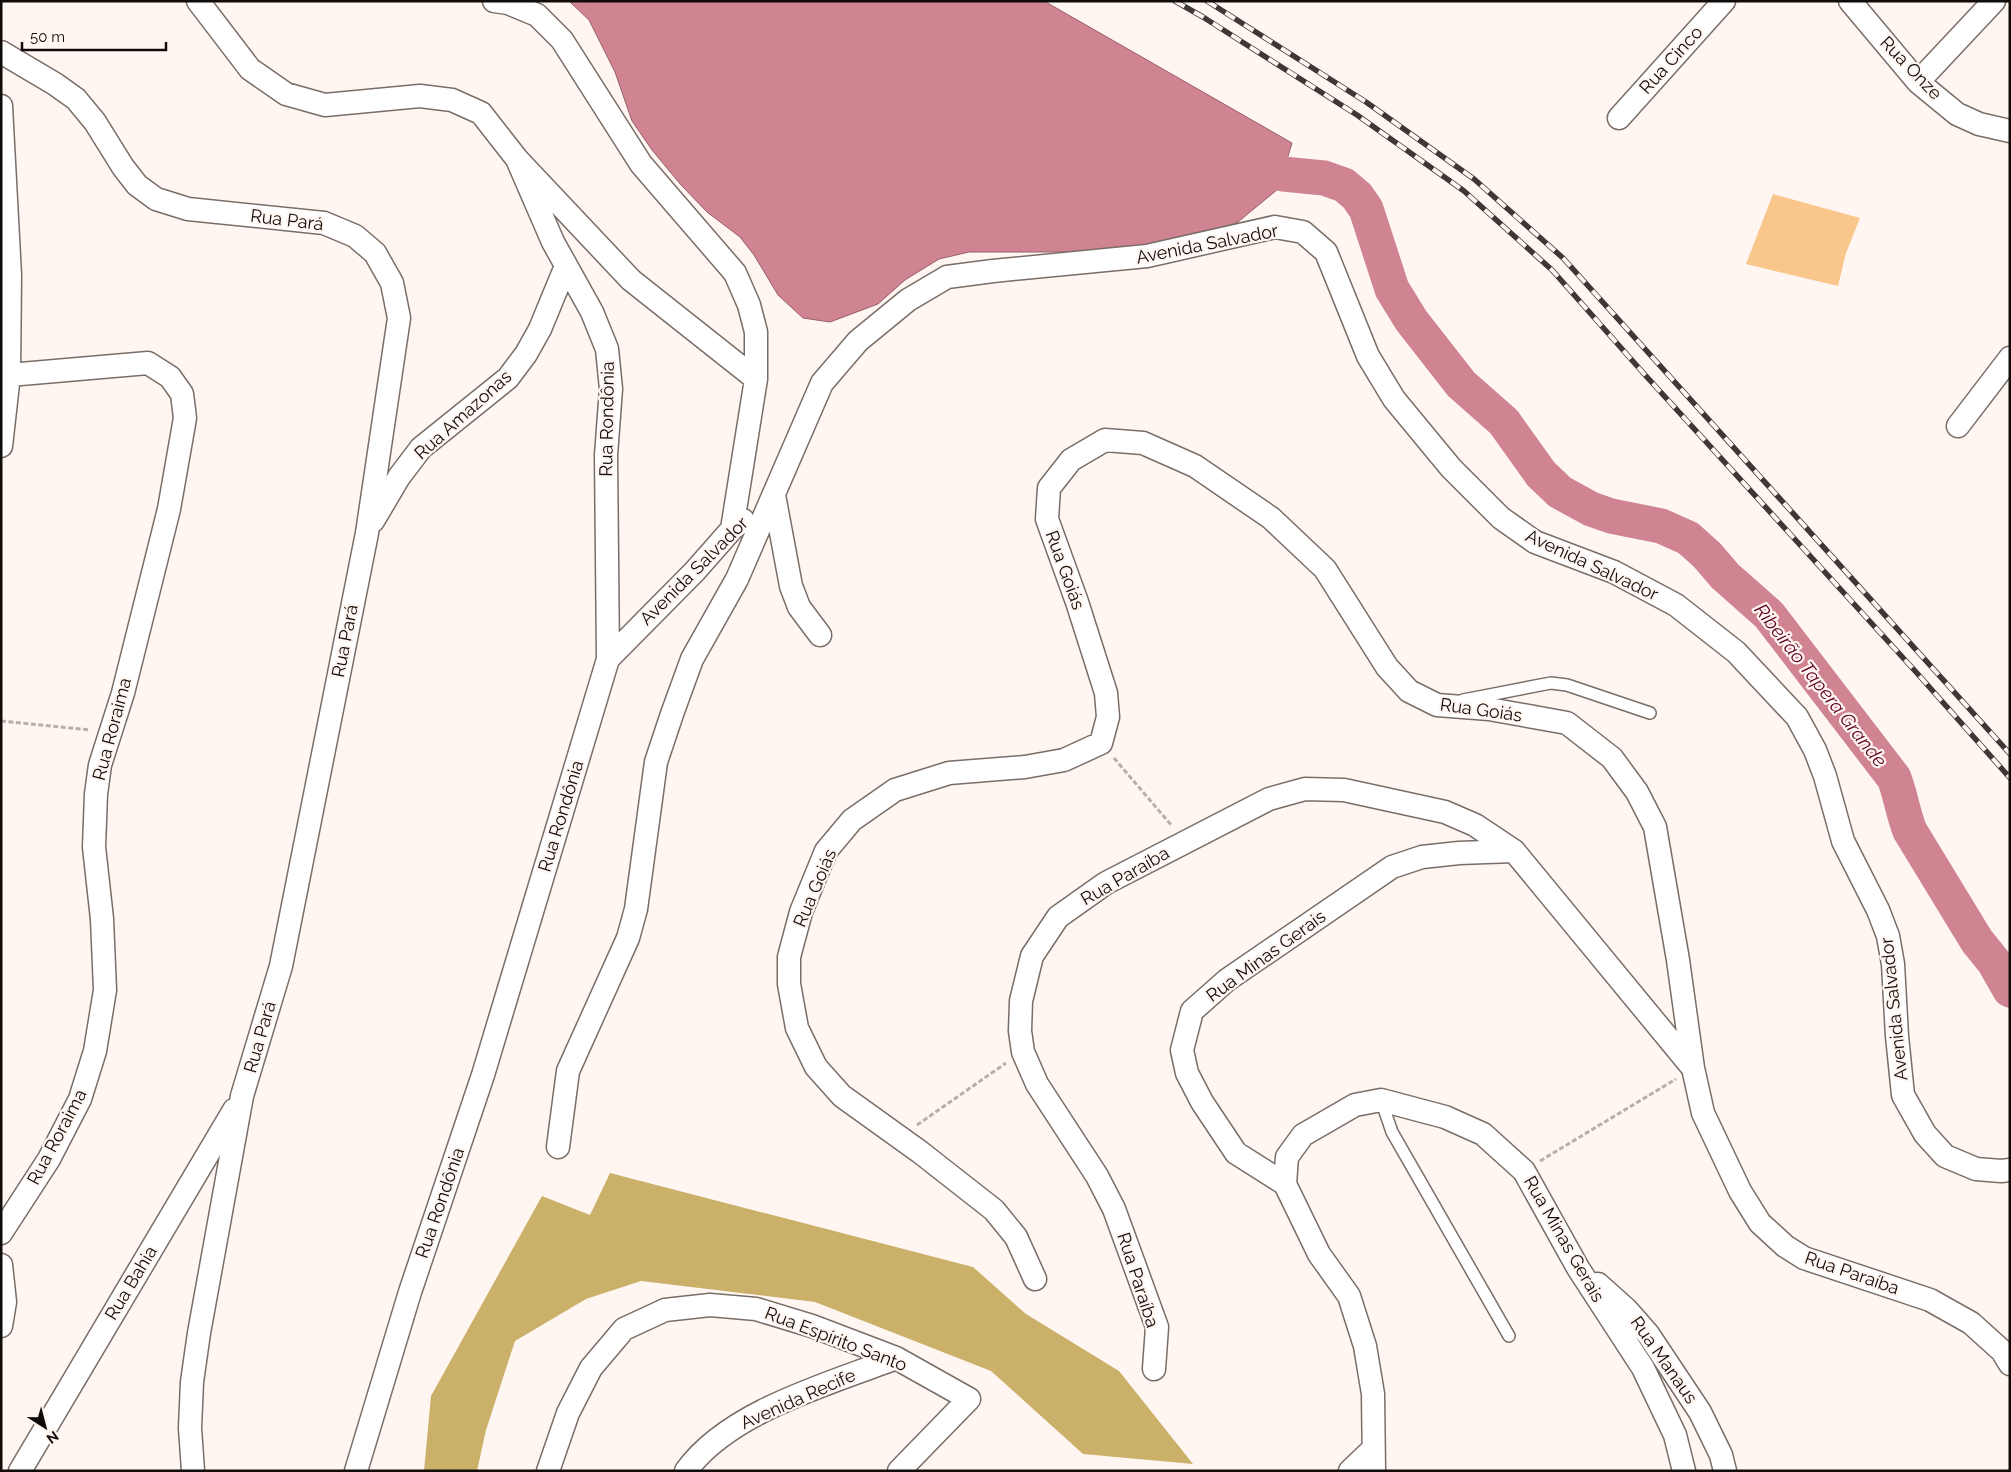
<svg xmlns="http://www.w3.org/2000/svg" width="2011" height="1472" font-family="Raleway,sans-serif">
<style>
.forest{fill:#cbb06a}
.water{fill:#d08491;stroke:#966068}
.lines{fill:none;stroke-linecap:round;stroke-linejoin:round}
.river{stroke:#d08491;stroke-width:35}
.building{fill:#f9c68c}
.lane-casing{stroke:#796d67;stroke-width:14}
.street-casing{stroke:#796d67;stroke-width:25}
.path{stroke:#b7afac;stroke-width:3;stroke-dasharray:5 2.5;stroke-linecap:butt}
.lane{stroke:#fff;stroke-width:11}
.street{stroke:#fff;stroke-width:22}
.rail-casing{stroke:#3d3835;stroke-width:5.5}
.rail{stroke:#fff6f2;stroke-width:4;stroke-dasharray:11;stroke-linecap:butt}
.labels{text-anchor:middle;stroke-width:4.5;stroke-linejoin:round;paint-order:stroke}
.street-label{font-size:18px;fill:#100c09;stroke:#fff6f2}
.water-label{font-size:19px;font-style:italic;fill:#5e0023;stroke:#fff6f2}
</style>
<rect width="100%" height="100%" fill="#fff6f2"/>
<path class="forest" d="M610 1173 973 1267 1026 1314 1119 1371 1193 1464 1083 1454 991 1371 815 1302 641 1281 586 1299 515 1341 486 1430 477 1471H424L431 1396 542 1196 590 1215Z"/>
<path class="water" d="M569 1H1044L1292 143 1278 189 1238 222 1202 239 1123 252H969L939 259 905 280 878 304 830 322 803 318 778 295 754 255 740 237 707 212 681 185 652 150 632 121 615 72 589 20Z"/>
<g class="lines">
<path class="river" d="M1283 174 1324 178 1344 185 1357 196 1366 209 1392 289 1411 320 1461 384 1504 422 1541 474 1560 492 1591 509 1611 516 1661 526 1688 538 1707 555 1725 576 1769 615 1894 778C1901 796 1903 814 1910 831L1977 941 1994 962 2010 990"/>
</g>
<path class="building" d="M1773 194 1860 218 1846 253 1838 286 1746 264Z"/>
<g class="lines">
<g class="lane-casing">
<path id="lane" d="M1463 700 1551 683 1567 685 1650 713
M1381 1100 1392 1132 1509 1336"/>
</g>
<g class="street-casing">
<path id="street" d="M198 1 250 69 286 94 325 105 420 96 452 100 481 113 517 159 631 280 756 379
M494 1 508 3 537 15 562 40 641 164 735 273 749 305 756 332V379L732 529
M1850 1 1918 82 1957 114 1979 124 2010 131
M1 52 55 84 76 99 95 122 123 167 137 185 156 199 188 209 324 223 355 236 375 253 392 283 399 318 367 533 281 966 242 1096 199 1333 192 1382 190 1428 193 1471
M1918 82 1994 1
M1 106 10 275 9 375 1 446
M1619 118 1724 1
M1958 426 2010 358
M774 495 791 586 799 607 820 635
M373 521 399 477 421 448 508 378 526 354 540 329 566 266
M608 659 695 571 732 529 743 520
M558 1147 568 1071 628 938 636 909 656 762 672 714 692 659 737 579 822 383 858 341 908 300 947 277 993 271 1147 256 1275 227 1303 232 1326 252 1368 356 1394 399 1451 468 1501 518 1535 542 1614 572 1676 605 1736 652 1797 717 1815 750 1825 776 1843 841 1878 910 1888 936 1893 964 1897 1036 1903 1095 1925 1134 1945 1156 1976 1169 2001 1171 2010 1170
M1285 1184 1236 1153 1202 1102 1187 1073 1182 1050 1192 1011 1227 980 1392 867 1422 857 1459 853 1514 851
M1 1233 49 1159 80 1099 95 1051 105 990 102 919 94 847 96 794 100 765 123 693 169 509 185 418 182 394 170 377 148 363 9 375
M1 1265 5 1302 1 1326
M1035 1279 1016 1237 994 1210 920 1152 842 1096 816 1067 797 1028 789 984V957L801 912 826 851 852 820 895 790 949 773 1025 767 1064 760 1101 743 1108 717 1106 693 1077 602 1047 519 1049 488 1071 460 1105 440 1143 443 1195 466 1271 518 1325 569 1387 667 1409 691 1437 705 1489 709 1567 723 1612 758 1637 792 1655 827 1678 960 1693 1068 1703 1113 1740 1191 1760 1223 1785 1246 1804 1258 1930 1300 1971 1323 2002 1351 2010 1364
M1598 1284 1627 1310 1648 1334 1700 1412 1721 1455 1725 1471
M1154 1369 1157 1327 1114 1209 1097 1176 1037 1084 1023 1052 1020 1031 1021 1001 1032 956 1058 917 1106 883 1269 799 1305 789 1344 790 1445 812 1475 825 1514 851 1692 1067
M20 1471 234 1110
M356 1471 410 1292 483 1075 608 659 606 455 611 389 607 349 592 312 553 242 517 159
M548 1471 568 1413 591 1368 624 1329 665 1310 710 1305 756 1309 812 1326 896 1358 969 1399 899 1471
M686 1471C729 1411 829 1384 896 1358
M1350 1471 1372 1450
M1374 1471 1373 1394 1365 1346 1349 1296 1319 1254 1285 1184 1287 1157 1303 1135 1355 1105 1381 1100 1445 1117 1483 1134 1524 1171 1578 1268 1643 1368 1675 1435 1684 1471"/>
</g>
<path class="path" d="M1 721 90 730
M1114 758 1172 826
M917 1125 1006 1063
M1540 1161 1676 1079"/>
<use href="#lane" class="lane"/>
<use href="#street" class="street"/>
<g class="rail-casing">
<path id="rail" d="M1175 1 1203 17 1357 115 1464 191 1552 270 1646 376 1916 672 2010 778
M1207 1 1366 102 1474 179 1563 258 2010 754"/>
</g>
<use href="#rail" class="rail"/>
</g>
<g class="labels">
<g class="street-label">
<text transform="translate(1671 60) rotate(-48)" y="6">Rua Cinco</text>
<text transform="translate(1911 68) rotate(46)" y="6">Rua Onze</text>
<text transform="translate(287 220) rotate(7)" y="6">Rua Pará</text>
<text transform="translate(1207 244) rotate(-11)" y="6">Avenida Salvador</text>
<text transform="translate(463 415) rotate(-42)" y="6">Rua Amazonas</text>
<text transform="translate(607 419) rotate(-89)" y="6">Rua Rondônia</text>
<text transform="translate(1592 565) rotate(25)" y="6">Avenida Salvador</text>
<text transform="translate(1065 570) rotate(70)" y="6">Rua Goiás</text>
<text transform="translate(694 571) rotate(-45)" y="6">Avenida Salvador</text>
<text transform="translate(345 641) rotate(-79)" y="6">Rua Pará</text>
<text transform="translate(1481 710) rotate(8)" y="6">Rua Goiás</text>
<text transform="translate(112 729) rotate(-75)" y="6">Rua Roraima</text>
<text transform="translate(561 816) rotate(-73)" y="6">Rua Rondônia</text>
<text transform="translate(1125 876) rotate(-30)" y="6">Rua Paraíba</text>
<text transform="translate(815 888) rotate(-67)" y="6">Rua Goiás</text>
<text transform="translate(1266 956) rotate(-36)" y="6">Rua Minas Gerais</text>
<text transform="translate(1894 1009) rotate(-96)" y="6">Avenida Salvador</text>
<text transform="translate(260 1037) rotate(-74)" y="6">Rua Pará</text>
<text transform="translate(57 1137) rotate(-62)" y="6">Rua Roraima</text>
<text transform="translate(440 1203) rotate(-71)" y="6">Rua Rondônia</text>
<text transform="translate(1564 1239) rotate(60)" y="6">Rua Minas Gerais</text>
<text transform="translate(1852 1273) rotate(19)" y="6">Rua Paraíba</text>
<text transform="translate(1138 1280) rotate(72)" y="6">Rua Paraíba</text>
<text transform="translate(131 1283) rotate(-59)" y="6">Rua Bahia</text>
<text transform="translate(836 1339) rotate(21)" y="6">Rua Espírito Santo</text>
<text transform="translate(1664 1360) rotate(55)" y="6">Rua Manaus</text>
<text transform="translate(798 1399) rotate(-24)" y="6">Avenida Recife</text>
</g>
<g class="water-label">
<text transform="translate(1821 685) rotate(52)" y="7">Ribeirão Tapera Grande</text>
</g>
</g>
<rect width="2011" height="1472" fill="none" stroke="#100c09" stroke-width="5"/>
<g transform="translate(45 1427) rotate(144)" stroke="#fff6f2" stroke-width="4" paint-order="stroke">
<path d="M0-4L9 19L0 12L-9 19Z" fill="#100c09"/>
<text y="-8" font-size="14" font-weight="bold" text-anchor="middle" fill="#100c09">N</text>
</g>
<path d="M22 42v8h144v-8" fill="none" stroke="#100c09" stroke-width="2.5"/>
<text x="30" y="42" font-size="15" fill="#100c09" stroke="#fff6f2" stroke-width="4" paint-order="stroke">50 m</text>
</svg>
